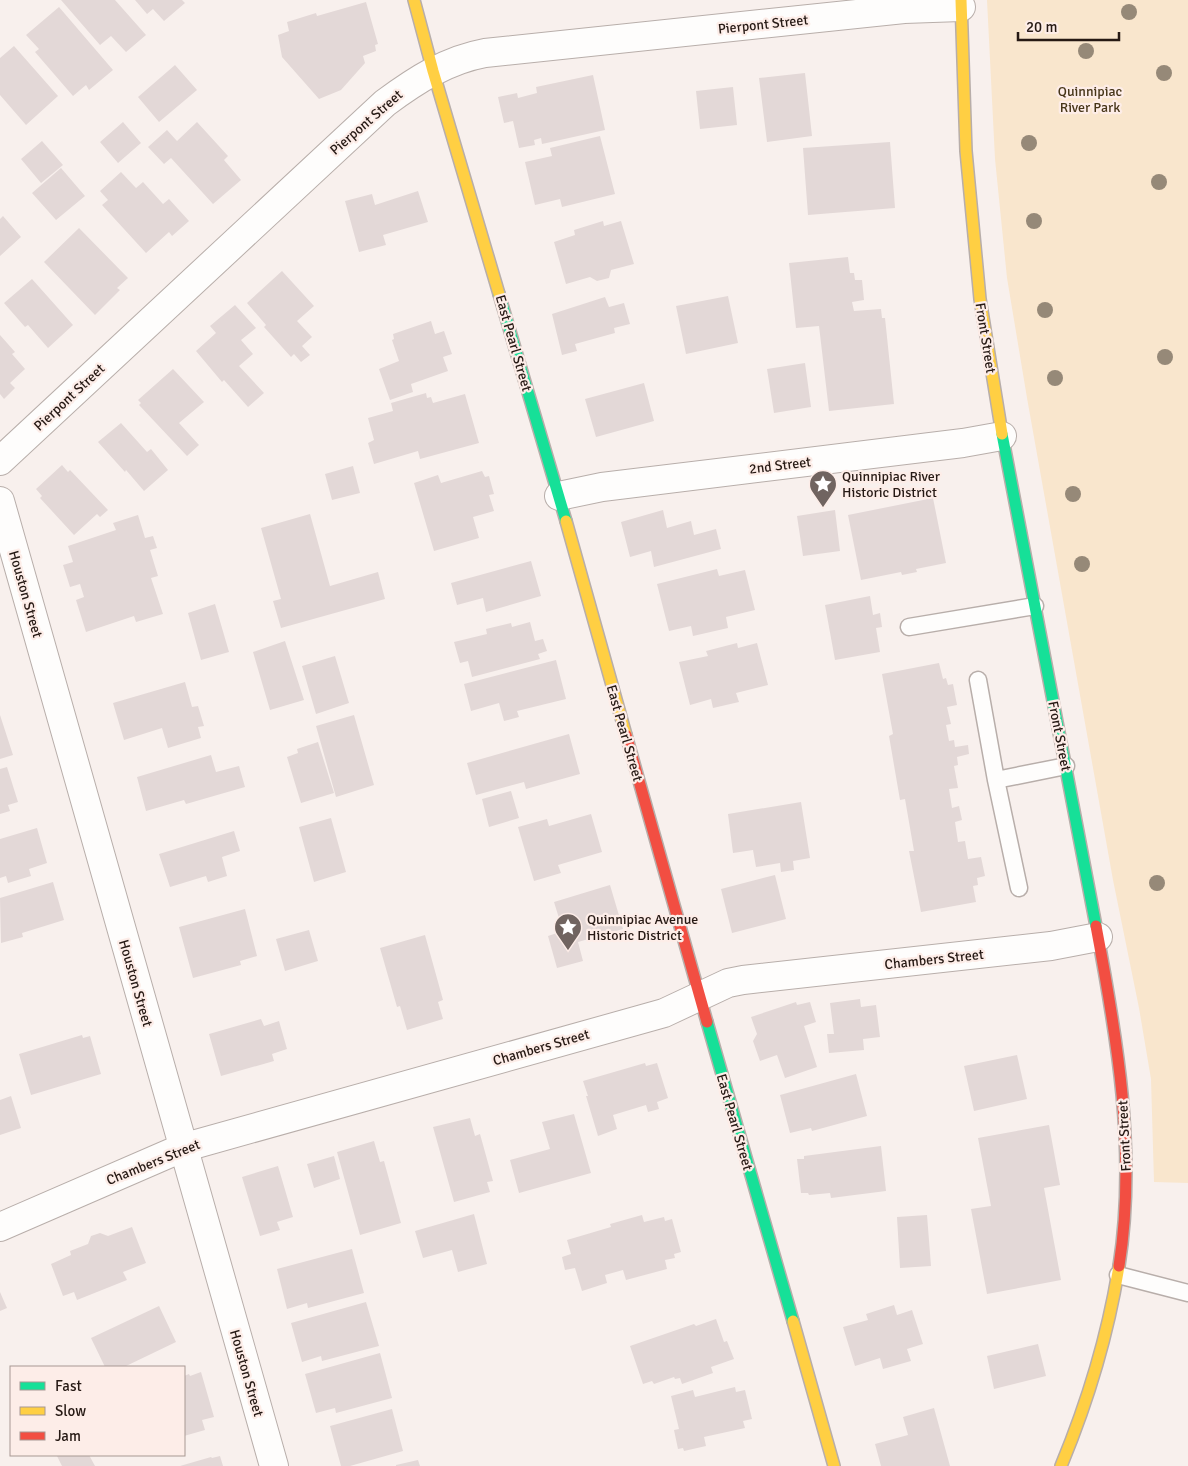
<svg xmlns="http://www.w3.org/2000/svg" width="1188" height="1466" font-family="Signika,sans-serif">
<style>
.green{fill:#f9e6cd}
.building{fill:#e3d8d7}
.lines{fill:none;stroke-linecap:round;stroke-linejoin:round}
.lane-casing{stroke:#b8aeaa;stroke-width:19}
.street-casing{stroke:#b8aeaa;stroke-width:30}
.fast-casing{stroke:#b8aeaa;stroke-width:14}
.slow-casing{stroke:#b8aeaa;stroke-width:14}
.jam-casing{stroke:#b8aeaa;stroke-width:14}
.lane{stroke:#fefdfc;stroke-width:16}
.street{stroke:#fefdfc;stroke-width:28}
.fast{stroke:#16e098;stroke-width:11}
.slow{stroke:#ffcf43;stroke-width:11}
.jam{stroke:#f24e42;stroke-width:11}
.tree{fill:#968978}
.labels{text-anchor:middle;stroke-width:4.5;stroke-linejoin:round;paint-order:stroke}
.street-label{font-size:14px;fill:#261914;stroke:#fdede8}
.park-label{font-size:14px;fill:#463518;stroke:#fdede8}
.poi-label{font-size:14px;fill:#261914;stroke:#fdede8;text-anchor:start}
</style>
<rect width="100%" height="100%" fill="#f8f0ed"/>
<path class="green" d="M987 0H1188V1183L1154 1182 1151 1079 1139 1008 1113 880 1027 398 1007 278 995 159Z"/>
<path class="building" d="M61 0H115L146 35 126 52 111 36 100 45Z
M135 0H182L185 3 164 21 153 9 147 14Z
M366 2 378 44 375 45 376 51 363 56 365 63 341 90 319 99 282 57 278 35 289 31 287 22 316 13 317 16Z
M59 7 113 70 89 90 86 85 73 96 35 52 39 49 26 35Z
M14 46 58 96 26 125 0 95V58Z
M175 65 197 90 159 122 138 97Z
M805 73 812 136 767 142 759 78Z
M593 75 605 130 542 144 541 138 534 140 535 145 519 148 513 121 504 123 498 97 517 93 518 98 537 93 536 87Z
M733 87 737 125 700 129 696 91Z
M123 122 141 143 118 163 100 142Z
M197 122 228 156 224 160 241 180 213 204 171 158 164 164 148 147 167 130 177 141Z
M600 136 615 194 562 207 560 199 535 205 525 162 552 156 550 148Z
M42 141 63 165 41 183 21 159Z
M890 142 895 208 808 215 803 148Z
M61 168 85 196 56 220 32 193Z
M121 172 136 188 143 182 163 204 169 199 189 221 172 236 169 232 146 253 102 205 108 200 100 191Z
M418 191 428 222 383 235 386 245 359 252 345 201 372 194 375 205Z
M3 216 21 237 0 256V219Z
M603 221 604 226 621 221 634 264 611 270 609 278 597 281 590 277 566 284 554 242 575 235 574 230Z
M79 228 128 278 117 288 120 290 95 315 44 262Z
M848 257 850 273H854L855 280H862L864 300 852 302 854 311 881 309 882 318H885L894 404 829 411 819 326 796 328 789 263Z
M282 271 314 306 297 321 312 337 302 346 310 355 301 362 294 354 291 357 264 327 266 325 247 303Z
M32 279 73 325 48 348 28 325 25 327 4 303Z
M728 296 738 343 686 354 676 306Z
M605 297 609 307 624 303 630 324 614 328 615 333 575 344 577 351 562 355 552 314Z
M235 305 256 328 241 340 253 354 239 366 264 393 248 407 224 380 222 382 196 351 216 333 210 326Z
M431 321 435 334 444 331 452 354 443 357 448 371 411 384 413 392 390 400 379 369 399 361 392 340 394 339 393 334Z
M0 335 15 352 12 354 25 369 10 383 15 388 4 399 0 394Z
M805 363 811 407 774 413 767 369Z
M173 369 204 402 179 423 199 445 187 456 139 405 141 403 138 400Z
M644 383 654 421 596 437 585 399Z
M426 393 427 398 431 397 433 403 465 394 479 443 420 459 418 451 374 464 368 443 374 440 368 418 393 411 391 403Z
M121 423 147 452 151 449 168 470 144 491 126 470 125 472 98 442Z
M62 465 68 472 70 470 108 510 100 517 97 514 74 535 40 498 42 496 36 489Z
M353 466 360 493 332 500 325 474Z
M482 471 485 477 489 476 494 494 489 495 494 511 473 517 479 538 434 551 414 483 438 475 441 483Z
M933 498 946 563 916 569 917 572 902 575 901 572 861 580 848 515Z
M663 510 667 528 691 521 694 535 716 529 721 549 654 567 651 551 630 557 621 522Z
M835 510 840 551 803 556 797 516Z
M310 514 330 586 378 572 385 599 281 628 273 601 281 599 261 528Z
M138 515 145 538 153 536 157 548 150 550 158 576 151 578 163 614 136 622 134 616 86 632 76 600 84 597 80 584 70 587 63 565 73 562 68 546 116 530 113 523Z
M531 561 541 596 486 612 483 598 457 605 451 583Z
M717 569 719 576 745 570 755 610 726 617 728 628 693 636 691 626 669 631 657 584Z
M870 596 873 615 880 613 882 627 876 628 880 652 835 660 825 605Z
M215 604 229 652 201 660 188 613Z
M530 622 535 641 543 639 547 651 538 654 540 659 472 677 468 661 460 663 454 642 487 634 486 629 511 623 512 627Z
M285 641 304 700 270 710 253 652Z
M737 643 738 648 757 643 768 685 736 693 739 702 713 708 711 699 690 705 679 662 708 656 706 651Z
M335 656 349 703 316 714 302 666Z
M556 660 566 699 517 711 519 717 504 721 499 703 471 711 464 684Z
M939 663 943 679 946 678 948 685 953 684 957 705 947 707 951 724 946 725 949 741 954 740 955 747 968 745 969 754 957 757 958 765 954 766 958 788 949 789 952 808 959 806 962 820 955 822 958 842 965 841 968 859 981 857 985 876 977 878 978 885 973 886 976 902 921 912 909 851H914L905 799 900 800 889 736 893 734 882 674Z
M185 682 192 707 198 706 204 726 198 727 201 738 168 748 162 728 124 740 113 703Z
M0 715 13 755 0 759Z
M354 715 374 785 336 797 316 726Z
M569 734 580 774 526 789 524 782 476 795 467 763Z
M318 742 334 793 301 803 287 757 298 753 297 749Z
M211 755 216 772 239 766 245 787 186 804 184 800 146 811 137 777Z
M7 767 18 802 8 805 10 811 0 814V769Z
M511 791 519 818 489 827 482 799Z
M801 802 810 858 793 861 794 870 781 872 780 863 756 867 753 850 733 853 728 814Z
M591 814 602 852 558 865 561 873 534 881 518 827 547 819 549 826Z
M331 818 346 872 314 882 299 827Z
M37 828 47 863 29 869 31 876 8 883 6 876 0 878V839Z
M234 831 240 851 222 857 227 876 208 882 206 876 170 887 159 854Z
M775 875 786 919 732 933 721 889Z
M53 882 64 920 22 933 23 937 1 943 0 898Z
M610 885 623 929 578 942 583 961 557 968 548 936 563 931 554 902Z
M245 909 257 956 240 961 241 965 193 978 179 927Z
M309 930 318 961 285 971 276 939Z
M425 935 443 1000 438 1002 443 1019 407 1030 400 1006 397 1007 380 948Z
M860 999 861 1007 876 1005 880 1037 863 1039 864 1050 829 1053 827 1034H834L830 1003Z
M796 1002 797 1005 810 1002 816 1022 804 1026 817 1067 785 1078 777 1055 760 1061 753 1041 757 1034 751 1017Z
M261 1019 264 1026 279 1021 287 1049 272 1054 274 1061 221 1076 209 1034Z
M82 1035 83 1038 90 1036 101 1074 31 1095 19 1054Z
M1017 1055 1027 1099 974 1111 964 1066Z
M645 1063 646 1066 657 1063 668 1098 657 1102 659 1109 648 1112 646 1105 613 1115 617 1129 598 1136 586 1096H588L583 1081Z
M856 1074 867 1116 812 1131 811 1128 790 1133 780 1095Z
M11 1096 21 1128 0 1135V1100Z
M574 1114 591 1173 519 1193 510 1160 550 1149 542 1122Z
M470 1118 475 1136 480 1134 493 1181 487 1182 490 1192 454 1202 433 1127Z
M1049 1125 1060 1185 1044 1188 1061 1280 987 1294 971 1209 991 1206 978 1138Z
M374 1141 380 1162 384 1161 401 1223 360 1235 337 1152Z
M881 1146 886 1191 831 1198 830 1193 809 1195 808 1193H801L797 1159H804V1156Z
M334 1156 340 1179 314 1188 307 1164Z
M278 1166 293 1217 277 1222 280 1230 260 1236 242 1177Z
M474 1214 487 1264 458 1272 452 1250 423 1258 415 1231Z
M642 1215 644 1222 664 1217 665 1221 672 1219 681 1252 674 1254 675 1258 665 1260 667 1269 626 1280 623 1270 605 1275 607 1283 582 1291 575 1268 565 1270 562 1257 571 1254 567 1240 611 1227 610 1224Z
M927 1215 931 1266 900 1268 897 1217Z
M132 1227 146 1263 123 1272 127 1280 77 1300 74 1292 63 1296 51 1264 71 1255 70 1251 88 1244 91 1236 100 1233 108 1236Z
M352 1249 364 1293 308 1308 307 1303 287 1309 277 1269Z
M0 1292 7 1308 0 1311Z
M366 1302 379 1346 322 1361 321 1356 302 1362 291 1323Z
M894 1305 897 1315 912 1310 923 1344 907 1349 911 1361 883 1369 880 1358 855 1366 843 1327 868 1320 866 1314Z
M159 1306 176 1342 124 1367H105L91 1338Z
M716 1319 724 1342 727 1341 734 1359 711 1367 713 1373 682 1384 680 1378 675 1379 674 1377 654 1384 652 1381 643 1384 630 1346 694 1324 696 1326Z
M1038 1344 1046 1376 994 1389 987 1356Z
M380 1353 392 1398 336 1413 335 1408 316 1413 305 1374Z
M201 1372 214 1417 202 1420 205 1430 184 1436V1376L189 1374 190 1376Z
M735 1387 736 1392 745 1390 752 1419 743 1421 745 1428 704 1437 706 1446 684 1451 683 1448 678 1449 674 1430 679 1429 671 1396 693 1390 695 1397Z
M934 1408 950 1466H881L875 1444 908 1435 903 1417Z
M392 1409 403 1451 350 1466H341L330 1426Z
M60 1455H89L95 1466H62L57 1456Z
M220 1456 223 1466H180L211 1457 212 1458Z
M418 1460 420 1466H396V1465Z"/>
<g class="lines">
<g class="lane-casing">
<path id="lane" d="M909 627 1035 606
M978 680 996 780 1019 888
M996 780 1066 766
M1118 1275 1188 1293"/>
</g>
<g class="street-casing">
<path id="street" d="M0 461 385 103C416 80 447 60 485 53L904 9 961 7
M559 496 602 487 963 443 1002 436
M0 501 274 1466
M0 1227 182 1148 664 1013 728 983 743 980 1051 946 1098 937"/>
</g>
<g class="fast-casing">
<path id="fast" d="M499 294 566 521
M1002 434 1096 926
M707 1022 793 1321"/>
</g>
<g class="slow-casing">
<path id="slow" d="M414 0 433 71 499 294
M961 0 966 151 980 299 1002 434
M566 521 626 735
M793 1321 834 1466
M1061 1466C1088 1401 1108 1335 1119 1266"/>
</g>
<g class="jam-casing">
<path id="jam" d="M626 735 707 1022
M1096 926C1117 1037 1137 1153 1119 1266"/>
</g>
<use href="#lane" class="lane"/>
<use href="#street" class="street"/>
<use href="#fast" class="fast"/>
<use href="#slow" class="slow"/>
<use href="#jam" class="jam"/>
</g>
<g class="tree">
<circle cx="1129" cy="12" r="8"/>
<circle cx="1086" cy="51" r="8"/>
<circle cx="1164" cy="73" r="8"/>
<circle cx="1029" cy="143" r="8"/>
<circle cx="1159" cy="182" r="8"/>
<circle cx="1034" cy="221" r="8"/>
<circle cx="1045" cy="310" r="8"/>
<circle cx="1165" cy="357" r="8"/>
<circle cx="1055" cy="378" r="8"/>
<circle cx="1073" cy="494" r="8"/>
<circle cx="1082" cy="564" r="8"/>
<circle cx="1157" cy="883" r="8"/>
</g>
<defs>
<g id="sight-pin" transform="scale(1.4375)"><path d="M0 17L-7.5 6A9.5 9.5 0 1 1 7.5 6Z" fill="#706460" stroke="#fdede8"/><path d="M0-6L1.8-2.2L6-1.7L2.9 1.2L3.7 5.4L0 3.3L-3.7 5.4L-2.9 1.2L-6-1.7L-1.8-2.2Z" fill="#fff"/></g>
</defs>
<g fill-rule="evenodd">
<use href="#sight-pin" x="823" y="484"/>
<use href="#sight-pin" x="568" y="927"/>
</g>
<g class="labels">
<g class="street-label">
<text transform="translate(763 24) rotate(-6)" y="5">Pierpont Street</text>
<text transform="translate(366 122) rotate(-41)" y="5">Pierpont Street</text>
<text transform="translate(986 338) rotate(81)" y="5">Front Street</text>
<text transform="translate(514 343) rotate(74)" y="5">East Pearl Street</text>
<text transform="translate(69 397) rotate(-43)" y="5">Pierpont Street</text>
<text transform="translate(780 465) rotate(-7)" y="5">2nd Street</text>
<text transform="translate(26 594) rotate(74)" y="5">Houston Street</text>
<text transform="translate(625 733) rotate(74)" y="5">East Pearl Street</text>
<text transform="translate(1060 736) rotate(79)" y="5">Front Street</text>
<text transform="translate(934 959) rotate(-6)" y="5">Chambers Street</text>
<text transform="translate(136 983) rotate(74)" y="5">Houston Street</text>
<text transform="translate(541 1047) rotate(-16)" y="5">Chambers Street</text>
<text transform="translate(735 1122) rotate(74)" y="5">East Pearl Street</text>
<text transform="translate(1124 1136) rotate(-93)" y="5">Front Street</text>
<text transform="translate(153 1162) rotate(-22)" y="5">Chambers Street</text>
<text transform="translate(247 1373) rotate(74)" y="5">Houston Street</text>
</g>
<g class="park-label">
<text x="1090" y="96">Quinnipiac<tspan x="1090" dy="16">River Park</tspan></text>
</g>
<g class="poi-label">
<text x="842" y="481">Quinnipiac River<tspan x="842" dy="16">Historic District</tspan></text>
<text x="587" y="924">Quinnipiac Avenue<tspan x="587" dy="16">Historic District</tspan></text>
</g>
</g>
<rect x="10" y="1366" width="175" height="90" fill="#fdede8" stroke="#a79893"/>
<rect x="20" y="1382" width="25" height="8" fill="#16e098" stroke="#a79893"/>
<text x="55" y="1391" font-size="15" fill="#261914">Fast</text>
<rect x="20" y="1407" width="25" height="8" fill="#ffcf43" stroke="#a79893"/>
<text x="55" y="1416" font-size="15" fill="#261914">Slow</text>
<rect x="20" y="1432" width="25" height="8" fill="#f24e42" stroke="#a79893"/>
<text x="55" y="1441" font-size="15" fill="#261914">Jam</text>
<path d="M1018 32v8h101v-8" fill="none" stroke="#261914" stroke-width="2.5"/>
<text x="1026" y="32" font-size="15" fill="#261914" stroke="#fdede8" stroke-width="4" paint-order="stroke">20 m</text>
</svg>
